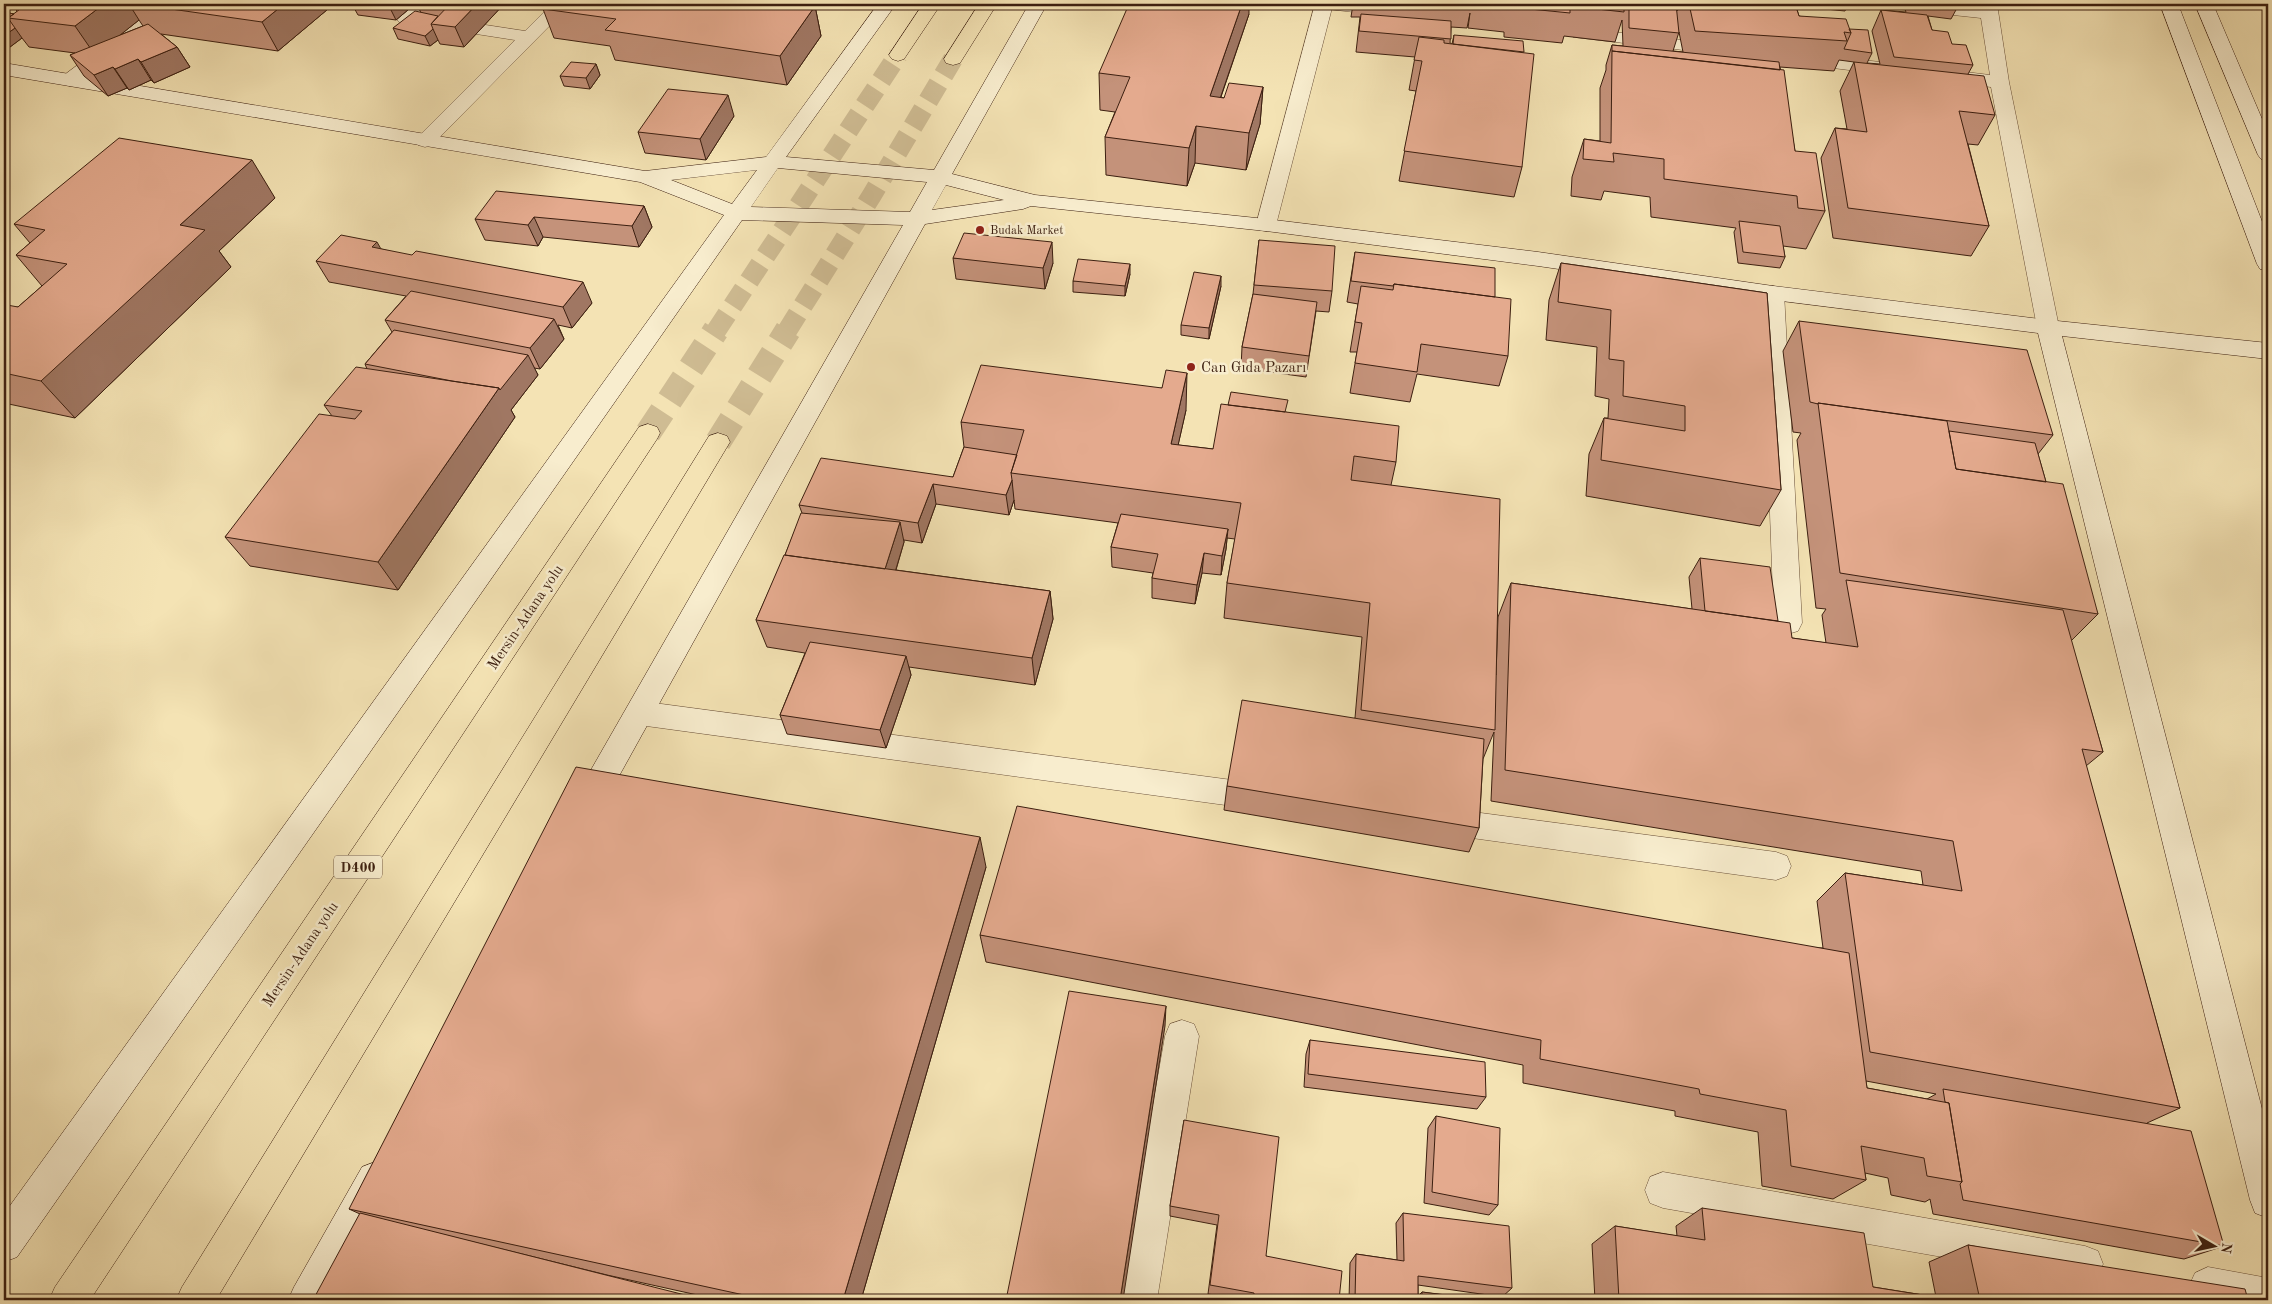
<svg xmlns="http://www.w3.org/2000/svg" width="2272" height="1304" font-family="'Old Standard TT',serif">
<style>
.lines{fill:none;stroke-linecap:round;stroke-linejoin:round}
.trunk-tunnel-far1{stroke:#cfbc93;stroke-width:20;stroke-dasharray:20 10;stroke-linecap:butt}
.trunk-tunnel{stroke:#cfbc93;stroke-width:26;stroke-dasharray:26 13;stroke-linecap:butt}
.minor-casing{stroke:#6a5039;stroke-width:1}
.tertiary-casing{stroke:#6a5039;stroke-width:1}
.secondary-casing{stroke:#3c1f10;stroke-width:1}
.trunk-casing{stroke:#3c1f10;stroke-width:1}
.minor{fill:#f8edce;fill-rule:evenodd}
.tertiary{fill:#f8edce;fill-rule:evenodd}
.secondary{fill:#f8edce;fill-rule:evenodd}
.trunk{fill:#f4e3b4;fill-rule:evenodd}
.wall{fill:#c4927a;stroke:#3c1f10;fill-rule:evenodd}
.shaded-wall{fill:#a07763;stroke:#3c1f10}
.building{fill:#e4aa8e;stroke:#3c1f10}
.poi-dot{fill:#8f2418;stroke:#f8edce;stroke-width:2}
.labels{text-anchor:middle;stroke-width:5;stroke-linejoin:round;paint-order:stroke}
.far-poi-label{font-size:12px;fill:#3c1f10;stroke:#f8edce;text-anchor:start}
.shield{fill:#f8edce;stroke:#745d49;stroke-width:1}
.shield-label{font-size:14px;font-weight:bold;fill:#3c1f10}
.poi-label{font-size:15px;fill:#3c1f10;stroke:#f8edce;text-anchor:start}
.street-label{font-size:15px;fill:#3c1f10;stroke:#f8edce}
</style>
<rect width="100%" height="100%" fill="#f4e3b4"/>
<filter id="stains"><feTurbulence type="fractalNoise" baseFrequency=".004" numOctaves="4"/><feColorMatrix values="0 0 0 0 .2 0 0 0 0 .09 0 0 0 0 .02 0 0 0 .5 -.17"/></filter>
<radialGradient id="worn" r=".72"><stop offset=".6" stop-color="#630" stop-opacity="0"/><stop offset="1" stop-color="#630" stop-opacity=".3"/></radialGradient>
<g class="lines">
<path class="trunk-tunnel-far1" d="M716 331 898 55
M787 331 872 195 953 59"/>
<path class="trunk-tunnel" d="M648 433 716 330
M718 442 788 330"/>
<g class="minor-casing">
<path id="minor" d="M159 4H179L77 84 70 86 63 84 61 80 63 76Z
M412 4H431L420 15 525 31 552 4H571L432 145 425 147 418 145 415 141 418 137 515 40 399 22 396 18Z
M1318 4H1372L1396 7 1399 11 1396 15 1390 16 1327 9 1321 8Z
M1888 4H1943L1980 8 1979 4H1997L2009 82 2059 327 2056 332 2048 334 2040 332 2037 327 1991 87 1949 82 1942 80 1940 76 1942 72 1949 70 1990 75 1981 18 1897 9 1891 8Z
M1579 28 1717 44 1723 45 1726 49 1723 53 1717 54 1573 37 1570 33 1573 29Z
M1800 53 1889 63 1896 65 1898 69 1896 73 1889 75 1793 63 1791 59 1793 55Z
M1773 286 1781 288 1784 293 1802 623 1798 631 1788 634 1778 631 1774 623 1762 293 1765 288Z
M639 701 1262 784 1273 788 1277 797 1273 806 1262 810 639 725 629 721 625 713 629 705Z
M1443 808 1776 852 1787 856 1791 866 1787 876 1776 880 1443 834 1432 830 1428 821 1432 812Z
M1182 1020 1194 1024 1199 1036 1157 1300H1119L1165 1036 1170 1024Z
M1663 1172 2085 1246 2098 1251 2103 1264 2098 1277 2085 1282 1663 1208 1650 1203 1645 1190 1650 1177Z
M2208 1267 2268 1278V1300L2195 1299 2189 1286 2195 1273Z"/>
</g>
<g class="tertiary-casing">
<path id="tertiary" d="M1315 4H1333L1276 225 1273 230 1266 231 1259 230 1256 225Z"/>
</g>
<g class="secondary-casing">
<path id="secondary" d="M878 4H896L786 157 934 170 1029 4H1047L952 174 1035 195 1266 219 1538 252 1773 286 2048 320 2268 343V359L2062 336 2268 1132V1218L2255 1213 2250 1200 2038 333 1773 300 1538 266 1266 231 1031 206 1023 209 925 224 598 814 587 818 576 814 572 805 576 796 903 225 742 220 17 1257 4 1262V1214L724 215 640 182 4 75V63L645 171 766 157ZM778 168 927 182 910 212 751 207ZM757 170 732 204 671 180ZM946 185 1004 200 932 210Z
M2160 4H2178L2268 237V271L2260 269 2257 264Z
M2195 4H2213L2268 133V161L2261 159 2258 155Z
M375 1162 388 1167 393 1180 327 1300H288L294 1287 362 1167Z"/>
</g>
<g class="trunk-casing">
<path id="trunk" d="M923 4H941L904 59 898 61 892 59 889 55Z
M979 4H997L960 63 953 65 946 63 944 59Z
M648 424 657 427 660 433 657 439 90 1300H49L55 1287 639 427Z
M718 433 727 436 730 442 216 1300H176L182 1287 709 436Z"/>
</g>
<use href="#minor" class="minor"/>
<use href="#tertiary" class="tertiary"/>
<use href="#secondary" class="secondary"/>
<use href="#trunk" class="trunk"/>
</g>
<path class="wall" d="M11 4H334L278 51 161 34 177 47 190 67 154 83 151 80 129 90 127 88 108 96 84 76 70 55 75 53 29 47 22 38 6 50H4V12L14 14 17 11ZM139 20 143 26 120 35Z
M350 4H415L396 20 358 15 353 6H351Z
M417 4H504L464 47 440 44 438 40 430 46 398 39 393 28 421 13Z
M1353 4H1676L1677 11 1680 4H1848L1845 11 1796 6 1799 16 1849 29 1872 53 1867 63 1880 64 1872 31 1881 10 1906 12 1903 4H1955L1957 8 1951 19 1928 16 1932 30 1952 44 1973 65 1968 74 1995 115 1978 145 1968 144 1989 226 1971 256 1833 238 1821 158 1835 128 1847 129 1840 91 1854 62 1839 60 1834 71 1780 67 1795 151 1825 211 1806 249 1783 246 1785 257 1780 268 1738 263 1734 232 1736 228 1651 217 1650 197 1604 191 1601 200 1571 196 1572 177 1584 139 1600 141V88L1606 70V65L1612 45 1623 46 1622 20 1615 42 1564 36 1562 43 1504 37V32L1468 28 1470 13 1467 28 1451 27 1450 43 1452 44 1454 35 1522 167 1514 197 1399 181 1416 91 1409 90 1415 57 1356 52 1360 17H1351ZM1679 32 1683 52 1673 51Z
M815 6 821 36 787 85 615 60 610 46 554 38 543 9Z
M1249 14 1221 97 1224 98 1263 87 1260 124 1246 170 1195 163 1187 186 1106 175 1105 137 1115 112 1100 110 1099 73Z
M596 64 600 75 590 89 564 86 560 76Z
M734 116 706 160 645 153 638 132Z
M275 198 219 251 231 267 75 418 4 403V308L18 307 42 286 16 255 30 243 14 224Z
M644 206 652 227 639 247 543 237 538 246 485 240 475 219Z
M1259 240 1332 291 1329 312 1316 311 1306 377 1241 368 1242 347 1253 294Z
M381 249 592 303 572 328 558 325 564 339 540 369 534 368 538 375 511 410 515 417 398 590 250 566 225 537 332 416 324 405 367 369 365 364 392 332 385 320 406 296 329 282 316 261Z
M1355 252 1508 356 1499 386 1417 374 1410 402 1350 393 1357 352H1350L1358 304 1347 302Z
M953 258 1053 263 1045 289 956 279Z
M1561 263 1767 293 1781 490 1760 526 1586 496 1589 454 1604 418H1608L1609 399 1595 396 1597 347 1546 340 1549 300Z
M1130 274 1125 296 1073 292V281Z
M1221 286 1209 339 1181 335V325Z
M1799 321 2053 435 2038 454 2046 482 2098 614 2071 641 2103 752 2086 766 2180 1108 2147 1123 2224 1246 2184 1259 1933 1214 1930 1199 1925 1202 1891 1195 1888 1178 1865 1173 1866 1180 1833 1199 1762 1186 1758 1132 1675 1116V1111L1523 1083V1065L986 962 980 935 1823 948 1817 901 1845 873 1923 885 1921 871 1491 801 1494 732 1483 759 1479 828 1469 852 1224 810 1227 786 1355 718 1362 637 1224 618 1227 583 1235 539 1227 538 1226 549 1221 575 1202 573 1195 604 1152 598V578L1153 573 1112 567 1111 547 1118 523 1015 509 1014 500 1009 515 936 504 922 543 904 540V542L896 570 1050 591 1053 619 1035 685 909 667 911 675 886 748 787 734 780 715 805 653 767 647 756 620 785 555 802 513 799 505 953 477 964 447 961 422 1162 388 1186 410 1178 445 1213 449 1286 412 1396 462 1391 485 1496 675 1498 617 1511 583 1692 609 1689 577 1700 558 1778 621 1792 638 1826 643 1822 615 1826 609 1816 608 1797 440 1801 433 1793 432 1783 351ZM1866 1081 1936 1094 1927 1099 1867 1088Z
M986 867 861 1300H720L607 1275 360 1214 349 1209Z
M1310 1040 1486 1097 1477 1109 1304 1087 1306 1054Z
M1436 1116 1498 1205 1489 1215 1424 1203 1428 1128Z
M1184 1120 1266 1256 1339 1300H1245L1208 1294 1217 1225 1170 1216V1206Z
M1702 1208 1873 1287 1936 1297 1929 1262 1968 1245 2248 1300H1595L1592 1244 1615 1226 1677 1236 1676 1226Z
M1403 1213 1512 1288 1502 1297 1418 1285V1296L1422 1292 1479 1300H1349L1350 1263 1356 1254 1397 1260 1396 1223Z"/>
<path class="shaded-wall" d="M104 4H129L139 20 95 55 75 26Z
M284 4H334L278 51 262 22Z
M388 4H415L396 20Z
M477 4H504L464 47 455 27Z
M1242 4H1249V14L1210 128V96Z
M815 6 821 36 787 85 780 56Z
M15 28 22 38 6 50 4 48V36Z
M433 29 438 40 430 46 425 36Z
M177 47 190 67 154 83 141 62Z
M138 59 151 80 129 90 115 69Z
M596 64 600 75 590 89 586 78Z
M113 67 127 88 108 96 94 75Z
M1263 87 1260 124 1246 170 1249 133Z
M728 95 734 116 706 160 700 139Z
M1196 126 1195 163 1187 186 1189 148Z
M252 160 275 198 219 251 231 267 75 418 41 381 180 225Z
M4 204 9 213 4 215Z
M644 206 652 227 639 247 632 226Z
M534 217 543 237 538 246 528 225Z
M377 242 389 263 372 247Z
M1052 242 1053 263 1045 289 1043 268Z
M1130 264V274L1125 296V286Z
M1221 276V286L1209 339V328Z
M583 282 592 303 572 328 563 307Z
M554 319 564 339 540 369 530 348Z
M528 355 538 375 511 410 515 417 398 590 378 562 499 388Z
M1187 373 1186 410 1170 481 1171 444Z
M1012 480 1014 500 1009 515 1006 495Z
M933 484 936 504 922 543 918 523Z
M900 522 904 542 890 589 885 569Z
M1228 529 1226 549 1221 575 1222 556Z
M1204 553 1202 573 1195 604 1197 585Z
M1050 591 1053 619 1035 685 1032 658Z
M906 656 911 675 886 748 880 730Z
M980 837 986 867 861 1300H843Z
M1166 1006 1165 1026 1123 1300H1120Z"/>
<path class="building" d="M27 4H104L75 26 8 18Z
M136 4H284L262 22Z
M450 4H477L455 27 431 24Z
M548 4H796L815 6 780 56 605 30 616 19 543 9Z
M1129 4H1242L1210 96 1224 98 1229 83 1263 87 1249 133 1196 126 1189 148 1105 137 1130 77 1099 73Z
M1431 4H1471V8Z
M1511 4H1624V12L1570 6V13L1510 7Z
M1629 4H1676L1679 33 1629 28Z
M1689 4H1795L1799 16 1846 19 1851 33 1844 32 1847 41 1695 31Z
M1912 4H1955L1957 8Z
M1881 10 1927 15 1932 30 1948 32 1952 44 1966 45 1973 65 1894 57Z
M415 11 438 16 431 24 433 29 425 36 393 28Z
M4 12 14 14 8 18 15 28 4 36Z
M1361 14 1451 21V39L1359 31Z
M148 24 177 47 141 62 138 59 115 69 113 67 94 75 70 55Z
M1849 29 1868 30 1872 53 1844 49 1851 33Z
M1454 35 1523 41 1524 52 1453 44Z
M1419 37 1444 40V43L1534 54 1522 167 1404 151 1422 61 1414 60Z
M1612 45 1779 62 1780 70 1612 51Z
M1612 51 1784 70 1795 151 1816 153 1825 211 1798 208 1797 196 1664 179V159L1613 153 1614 162 1583 159 1584 139 1611 143Z
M571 62 596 64 586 78 560 76Z
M1854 62 1984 76 1995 115 1959 111 1989 226 1848 208 1835 128 1867 132Z
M668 89 728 95 700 139 638 132Z
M119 138 252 160 180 225 205 230 41 381 4 373V308L7 305 18 307 67 264 16 255 45 230 14 224Z
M496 191 644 206 632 226 534 217 528 225 475 219Z
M1739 221 1780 226 1785 257 1743 252Z
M964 233 1052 242 1043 268 953 258Z
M341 235 377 242 372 247 412 255 416 251 583 282 563 307 316 261Z
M1259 240 1335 246 1332 291 1254 285Z
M1355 252 1495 268V297L1394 284 1393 286 1351 281Z
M1078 259 1130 264 1125 286 1073 281Z
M1561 263 1767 293 1781 490 1601 460 1604 418 1685 431V406L1623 396 1624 361 1609 359 1611 310 1558 302Z
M1194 272 1221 276 1209 328 1181 325Z
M1394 284 1511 299 1508 356 1421 344 1417 372 1355 363 1362 323 1355 322 1361 286 1393 290Z
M411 291 554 319 530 348 385 320Z
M1253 294 1317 302 1309 356 1242 347Z
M1799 321 2027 350 2053 435 1818 403V404L1810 402Z
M394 330 528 355 500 390 499 388 452 381 365 364Z
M981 365 1162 388 1166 370 1187 373 1171 444 1213 449 1221 404 1399 426 1396 462 1354 456 1351 480 1500 499 1495 730 1361 710 1370 603 1227 583 1241 503 1011 473 1024 430 961 422Z
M356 367 499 388 378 562 225 537 319 414 355 419 362 411 324 405Z
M1231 392 1288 400 1285 412 1228 405Z
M1818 403 1947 421 1956 469 2063 484 2098 614 1840 573Z
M1949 431 2035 443 2046 482 1956 469Z
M964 447 1017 455 1011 473 1012 480 1006 495 933 484 918 523 799 505 821 458 953 477Z
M801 513 900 522 885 569 785 555Z
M1121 514 1228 529 1222 556 1204 553 1197 585 1152 578 1158 554 1111 547Z
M784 555 1050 591 1032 658 756 620Z
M1700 558 1770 567 1778 621 1705 611Z
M1846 580 2063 610 2103 752 2082 749 2180 1108 1870 1052 1845 873 1962 891 1953 841 1505 770 1511 583 1790 623 1792 638 1858 647Z
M810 642 906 656 880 730 780 715Z
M1242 700 1484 739 1479 828 1227 786Z
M576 767 980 837 843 1300H767L349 1209Z
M1017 806 1849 953 1867 1088 1949 1103 1962 1182 1927 1176 1924 1158 1861 1146 1866 1180 1791 1166 1786 1110 1700 1094 1699 1089 1540 1059 1541 1040 980 935Z
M1069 991 1166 1006 1120 1300H1006Z
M1310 1040 1485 1062 1486 1097 1308 1074Z
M1943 1089 2191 1131 2224 1246 1963 1200 1960 1184 1962 1182 1949 1103 1945 1102Z
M1436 1116 1500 1128 1498 1205 1432 1192Z
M1184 1120 1279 1137 1266 1256 1342 1271 1339 1300H1254V1293L1210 1285 1219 1215 1170 1206Z
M1702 1208 1864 1233 1873 1287 1954 1300H1619L1615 1226 1705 1240Z
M360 1213 705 1300H313Z
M1403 1213 1509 1226 1512 1288 1418 1276V1300H1355L1356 1254 1404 1261Z
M1968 1245 2245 1289 2248 1300H1980Z
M1422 1292 1479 1299V1300H1422Z"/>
<g class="poi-dot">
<circle cx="980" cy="230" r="5"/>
<circle cx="1191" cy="367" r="5"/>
</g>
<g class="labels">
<g class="far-poi-label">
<text x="990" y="234">Budak Market</text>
</g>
<rect class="shield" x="334" y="855.5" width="48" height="23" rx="4"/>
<g class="shield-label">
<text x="358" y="872">D400</text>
</g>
<g class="poi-label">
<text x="1201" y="372">Can Gıda Pazarı</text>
</g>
<g class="street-label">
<text transform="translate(525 617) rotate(-56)" y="5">Mersin-Adana yolu</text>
<text transform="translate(300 954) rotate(-56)" y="5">Mersin-Adana yolu</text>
</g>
</g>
<rect width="2272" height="1304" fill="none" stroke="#f4e3b4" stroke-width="20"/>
<rect x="5" y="5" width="2262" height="1294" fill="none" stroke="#3c1f10" stroke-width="2.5"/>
<rect x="10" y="10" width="2252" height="1284" fill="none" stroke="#3c1f10"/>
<g transform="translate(2214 1246) rotate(99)" stroke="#f8edce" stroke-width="4" paint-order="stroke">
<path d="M0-4L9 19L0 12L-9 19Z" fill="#3c1f10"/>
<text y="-8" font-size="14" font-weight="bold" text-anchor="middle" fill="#3c1f10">N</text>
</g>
<rect width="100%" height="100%" filter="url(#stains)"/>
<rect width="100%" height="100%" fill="url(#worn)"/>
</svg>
